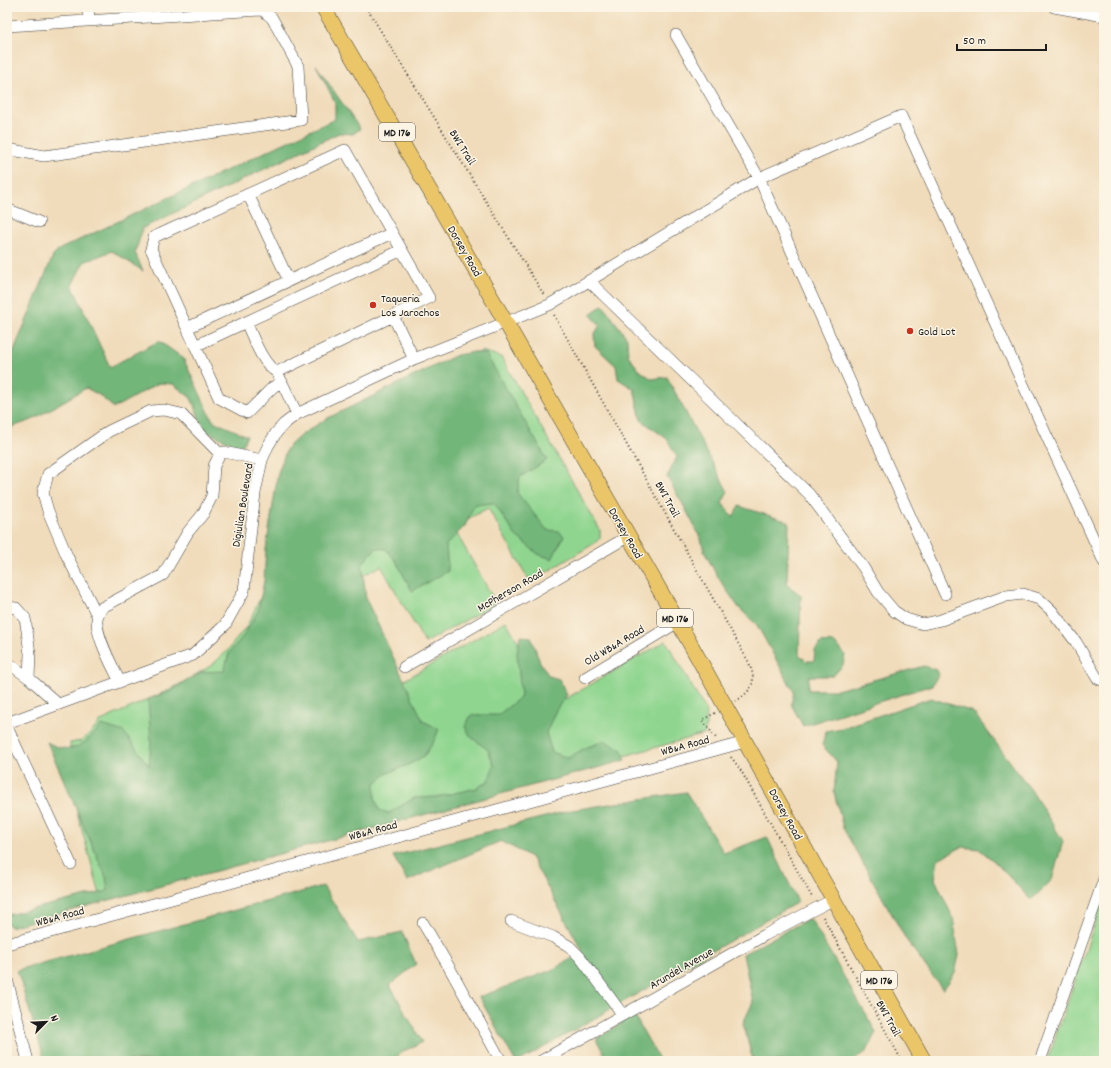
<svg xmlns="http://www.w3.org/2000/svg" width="1111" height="1068" font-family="Dekko,sans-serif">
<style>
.green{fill:#8fd58f;stroke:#567856}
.forest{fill:#73b67a;stroke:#48694b}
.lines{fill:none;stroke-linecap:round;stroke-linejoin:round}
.minor-casing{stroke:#3c3934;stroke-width:12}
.major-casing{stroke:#3c3934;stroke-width:16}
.path{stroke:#3c3934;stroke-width:2;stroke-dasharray:1 3;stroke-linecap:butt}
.minor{stroke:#fff;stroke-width:11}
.major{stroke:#ebc669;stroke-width:15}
.poi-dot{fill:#c8321e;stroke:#fcf5e5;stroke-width:1.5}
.labels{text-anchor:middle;stroke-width:3;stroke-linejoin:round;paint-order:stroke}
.shield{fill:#fcf5e5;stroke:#5f5d58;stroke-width:1}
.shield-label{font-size:11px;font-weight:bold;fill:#1c1c1c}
.street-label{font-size:12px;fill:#1c1c1c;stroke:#fcf5e5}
.poi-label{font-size:12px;fill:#1c1c1c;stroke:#fcf5e5;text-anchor:start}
</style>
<rect width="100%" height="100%" fill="#fcf5e5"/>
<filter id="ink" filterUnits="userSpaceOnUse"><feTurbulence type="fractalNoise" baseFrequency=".025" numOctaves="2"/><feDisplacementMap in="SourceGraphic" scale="8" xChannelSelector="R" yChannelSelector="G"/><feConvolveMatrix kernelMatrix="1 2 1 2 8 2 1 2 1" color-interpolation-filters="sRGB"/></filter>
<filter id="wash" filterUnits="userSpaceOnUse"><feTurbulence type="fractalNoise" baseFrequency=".012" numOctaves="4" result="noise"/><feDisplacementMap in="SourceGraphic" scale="16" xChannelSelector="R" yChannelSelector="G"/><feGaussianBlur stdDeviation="0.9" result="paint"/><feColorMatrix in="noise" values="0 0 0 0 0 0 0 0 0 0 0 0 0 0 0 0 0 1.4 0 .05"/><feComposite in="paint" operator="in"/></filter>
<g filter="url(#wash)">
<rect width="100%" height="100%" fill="#f0dbba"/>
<path class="green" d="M482 351 501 357 600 530V538L595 543 530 582 488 508 453 527 496 603 425 643 381 566 345 585 401 682 506 621 555 705 666 641 707 713 705 734 101 898 73 798 70 743 81 741 91 733 101 721 171 689 212 665 227 651 247 626 263 592 320 427Z
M1104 897V1061H1047L1049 1056Z"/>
<path class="forest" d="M316 65 360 129 353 134 339 133 143 228 135 253 143 271 112 251 84 262 72 285 110 367 159 341 183 358 213 421 247 436 241 448 204 430 191 398 173 384 159 383 114 408 99 395 86 388 32 420 12 427 7 430V367L53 256 60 249 335 119V102Z
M603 305 627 338 628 355 639 370 652 379 667 377 728 492 722 503 733 517 739 506 789 522 787 585 801 595 799 654 806 661H814L815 650 821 643C835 641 837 644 845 655L843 665 833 676H809L808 690H837L924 666 936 670 939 674 932 685 803 726 791 704 794 692 757 625 739 608 717 576 704 551 701 539 685 508 667 477 677 457 667 439 641 420 634 389 618 379 616 366 595 346 594 335 600 325 590 314Z
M474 352 486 354 547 460 520 477 517 493 547 530 559 531 564 536 552 559 538 554 515 535 494 503 474 505 465 526 446 545 448 571 412 591 396 561 386 549 376 548 362 564 366 599 423 721 439 729 433 743 424 756 408 765 386 774 375 783V797L379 810 389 813 414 798 437 797 477 788 488 781 494 765 488 750 471 737 465 727 471 715H498L521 697 517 652 520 636 531 637 540 662 549 676 559 679 567 695 556 710 546 733 552 752 568 758 585 748 604 741 621 749 626 760 10 927 7 922V915L108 891 106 877 47 742C73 757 85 744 102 725L124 732 149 766 151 742 148 699 169 692 202 672 224 671 229 653 244 635 258 611 264 581 266 549 278 473 287 448 301 435 328 418 457 355Z
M931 698 973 712 1031 790 1063 841 1052 880 1031 900 995 862 979 849 962 847 938 859 935 879 953 918 959 955 955 973 943 990 907 941 843 828 834 792 837 762 822 745 826 731 842 728Z
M686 792 724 853 767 837 798 902 520 1061H515L479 997 552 970 583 952 531 857 501 841 407 881 393 856 572 810Z
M323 886 358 942 402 932 416 964 390 985 422 1042 402 1052 393 1061H45L17 970Z
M810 918 876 1032 866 1052 852 1061H753L743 1023 753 1002 743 954Z
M634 1015 660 1061H608L596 1039Z"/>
</g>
<g filter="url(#ink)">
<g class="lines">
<g class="minor-casing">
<path id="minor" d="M88 7 89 21
M1054 7 1104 16
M7 26 260 10 264 11 272 18 298 66 301 120 44 156 7 149
M676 35 759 178 945 594
M248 194 289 281
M7 209 39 222
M589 281 809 494 863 567 878 592 894 611 906 619 923 624 941 620 1006 596 1023 594 1039 599 1052 611 1076 642 1097 678 1104 681
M246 322 402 250
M187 328 392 233
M195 346 246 322C252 335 263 366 277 372
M282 382 273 387 247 413 219 398 151 249 154 237 345 150 429 298 393 316
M297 414 277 372 393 316 414 359
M7 607 16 608 25 618 27 631 30 654 29 678
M97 615 67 556 48 511 43 493 48 474 109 431 151 411 164 410 181 414 220 454
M7 662 29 678 58 704
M404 667 629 536
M585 678 678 622
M120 682C113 667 92 630 98 615 99 612 101 609 103 607L163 575 188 532 203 514 212 496 214 466 220 454 224 452 262 460
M7 723 193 655 225 625 244 591 255 493 262 460 268 446 276 433 284 424 297 414 414 359 549 305 759 178 901 116 1104 562
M7 727 71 864
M511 921 553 937 569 946 580 957 623 1015
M423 923 449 967 501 1061
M7 944 745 742
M7 979 28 1061
M541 1061 765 935 834 899
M1040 1061 1104 879"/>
</g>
<g class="major-casing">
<path id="major" d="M323 7 444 215 678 622 924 1061"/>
</g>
<path class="path" d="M366 7 544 295
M554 315 748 661C757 679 754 690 736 701
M715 713 702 720 716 738
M731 757 740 769 812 897
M823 917 902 1061"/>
<use href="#minor" class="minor"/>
<use href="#major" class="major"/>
</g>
</g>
<g class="poi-dot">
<circle cx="373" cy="305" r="4"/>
<circle cx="910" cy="331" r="4"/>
</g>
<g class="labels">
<g class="shield">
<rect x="379" y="123" width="36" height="18" rx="3"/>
<rect x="657" y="609" width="36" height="18" rx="3"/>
<rect x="861" y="971" width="36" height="18" rx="3"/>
</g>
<g class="shield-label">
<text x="397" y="136">MD 176</text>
<text x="675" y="622">MD 176</text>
<text x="879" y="984">MD 176</text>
</g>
<g class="street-label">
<text transform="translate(463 147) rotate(58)" y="4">BWI Trail</text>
<text transform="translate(465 251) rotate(60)" y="4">Dorsey Road</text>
<text transform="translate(668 499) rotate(61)" y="4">BWI Trail</text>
<text transform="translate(242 505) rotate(-81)" y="4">Digiulian Boulevard</text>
<text transform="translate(626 533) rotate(60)" y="4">Dorsey Road</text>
<text transform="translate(510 590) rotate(-30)" y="4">McPherson Road</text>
<text transform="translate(614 645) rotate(-31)" y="4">Old WB&amp;A Road</text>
<text transform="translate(685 745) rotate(-15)" y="4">WB&amp;A Road</text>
<text transform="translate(786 814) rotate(61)" y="4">Dorsey Road</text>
<text transform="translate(373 830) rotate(-15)" y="4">WB&amp;A Road</text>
<text transform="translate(60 916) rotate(-15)" y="4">WB&amp;A Road</text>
<text transform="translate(681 968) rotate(-30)" y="4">Arundel Avenue</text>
<text transform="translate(889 1018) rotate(61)" y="4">BWI Trail</text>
</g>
<g class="poi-label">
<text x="381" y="302">Taqueria<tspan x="381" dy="14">Los Jarochos</tspan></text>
<text x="918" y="335">Gold Lot</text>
</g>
</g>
<rect width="1111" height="1068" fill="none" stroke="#fcf5e5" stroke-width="24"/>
<g transform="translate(46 1022) rotate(66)" stroke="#fcf5e5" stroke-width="3" paint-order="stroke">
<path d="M0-3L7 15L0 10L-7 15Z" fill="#1c1c1c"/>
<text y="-6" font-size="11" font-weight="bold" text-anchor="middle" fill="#1c1c1c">N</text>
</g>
<path d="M957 44v6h89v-6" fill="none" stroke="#1c1c1c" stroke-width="2"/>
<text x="963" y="44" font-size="12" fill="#1c1c1c" stroke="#fcf5e5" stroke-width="3" paint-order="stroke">50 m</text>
</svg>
